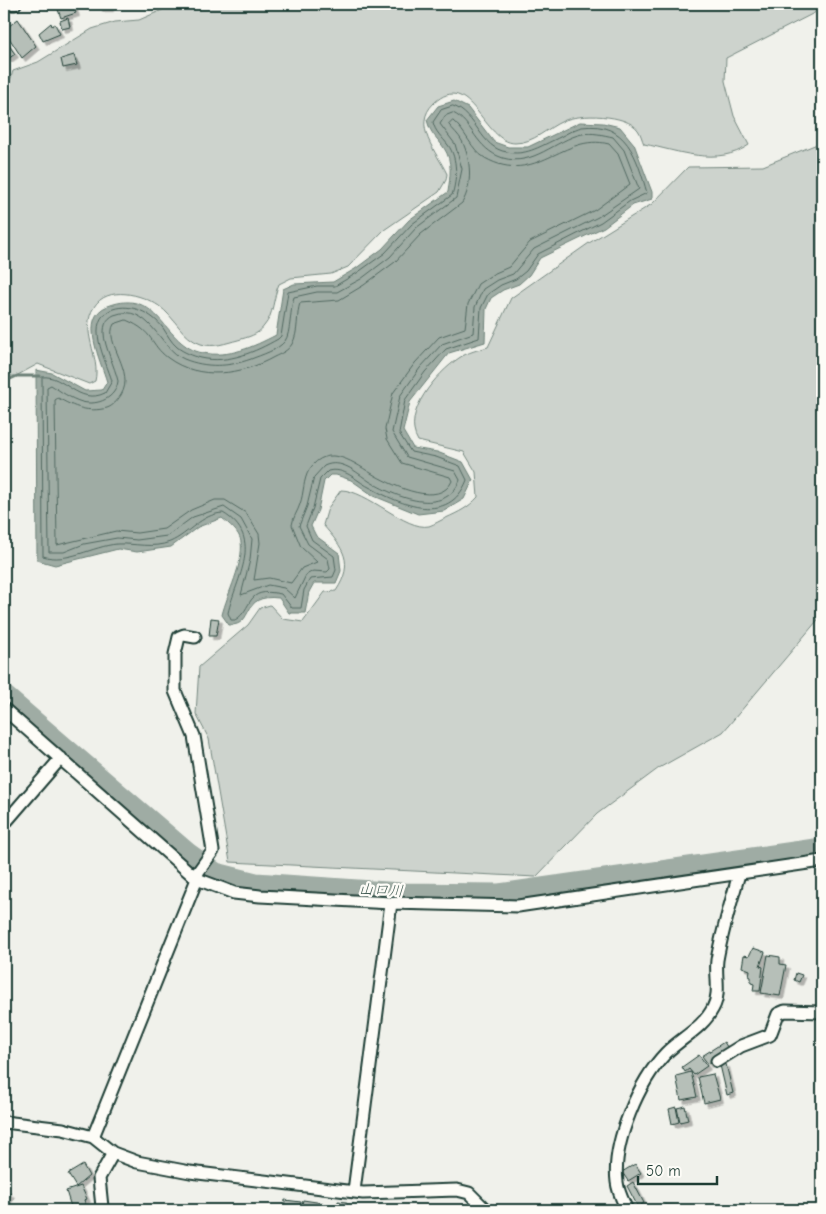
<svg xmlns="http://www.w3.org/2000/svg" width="826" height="1214" font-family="'Comic Neue','Klee One',sans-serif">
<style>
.green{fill:#cdd3cd;stroke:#768880}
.water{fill:#9faca4;stroke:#6c8077}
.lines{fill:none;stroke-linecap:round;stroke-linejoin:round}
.shore{stroke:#526961;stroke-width:1}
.stream{stroke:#6c8077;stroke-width:3}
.river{stroke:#9faca4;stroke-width:19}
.building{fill:#b6bfb8;stroke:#1f3d34;filter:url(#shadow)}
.minor-casing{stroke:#1f3d34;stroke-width:15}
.minor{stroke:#fdfcf7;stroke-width:11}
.labels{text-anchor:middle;stroke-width:4.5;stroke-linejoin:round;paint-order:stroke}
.water-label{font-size:15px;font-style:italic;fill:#455e56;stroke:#fdfcf7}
</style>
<defs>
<filter id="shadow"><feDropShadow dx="3.5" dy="3.5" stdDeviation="0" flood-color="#0004"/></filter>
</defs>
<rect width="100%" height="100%" fill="#f0f1eb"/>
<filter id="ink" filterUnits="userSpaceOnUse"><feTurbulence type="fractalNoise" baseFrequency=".02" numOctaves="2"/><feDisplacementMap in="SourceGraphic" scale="10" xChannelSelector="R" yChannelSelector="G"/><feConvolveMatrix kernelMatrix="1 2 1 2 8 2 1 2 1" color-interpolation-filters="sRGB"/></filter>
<g filter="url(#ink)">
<path class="green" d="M176 4H822V9L726 58 725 81 734 116 749 145C717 167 679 151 644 144 642 140 641 134 638 130 627 114 579 113 563 121 547 128 534 143 515 143 484 143 470 69 434 103 411 125 437 152 447 174L446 180 439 192 384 230 348 267 331 274 291 278 279 284C273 297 274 315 264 326 258 335 248 337 238 340 226 343 214 348 201 344 182 338 175 317 159 306 142 294 107 285 94 307 79 330 101 357 95 381L89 384 38 364 16 376H4V101L13 71 38 62 92 29 115 22 139 20Z
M822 142V615L723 732 659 768 597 814 536 877 230 862 209 739 196 714 199 667 248 625 260 608 270 605 283 619 303 622 325 592 336 591C355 562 343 548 323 525L328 508 341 490C367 490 406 531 429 526 435 524 441 520 446 518 459 512 468 508 478 497L476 472 464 452 418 441C401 413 437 373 459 358 468 352 478 350 488 347L511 298 589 243 652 204 688 167 763 166Z"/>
<path class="water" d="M454 101 468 108 494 142 508 147H528L580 122 603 123 620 127 634 144 652 192V199L633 205 604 227 540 258 529 275 519 284 503 290 491 298 486 309 485 342 449 353 410 402 403 431 413 448 437 452 463 462 473 480 464 499 444 511 418 514 374 496 351 480 336 475H330L324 481 318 510 311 526 316 536 339 553 341 571 336 583H314L309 592 305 613H289L279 598C239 593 256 626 229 625L222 615C227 594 244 563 241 542 240 532 229 524 222 518L198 527 171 547 137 552 118 549 55 565 37 560 36 370 52 373 85 391 102 390 107 382C101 361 78 317 108 306 160 286 163 346 203 353 229 358 253 347 276 335L283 289 294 284 333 282 355 269 382 249 409 220 448 192C450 177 453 161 444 148 436 136 431 135 427 120L438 106Z"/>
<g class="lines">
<path class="shore" d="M453 106C477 114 480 148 507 152 525 156 539 147 554 140 563 136 573 129 582 127 627 121 637 158 647 193L630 201 601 222 538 254 526 271 516 279 501 285 488 294 481 308 479 338 446 349 425 372 405 400 399 433 411 452 436 457 460 466 467 480C449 526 401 505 369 487 355 480 345 467 328 471L320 479 313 508 306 526 312 540 334 556 336 570 333 577 310 579 304 590 301 608H292L281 594C244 586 254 609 235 620H231L228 613C236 578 265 538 223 513 201 514 189 534 170 542 153 549 134 543 117 544 93 546 66 564 43 556L42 377C64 374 78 406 105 393L112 381C106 360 83 320 113 309 131 303 152 313 163 328 167 334 171 342 177 347 183 352 193 356 201 358 228 364 255 352 278 339L281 336 288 292 317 286H335L357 273 385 253 412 224 452 195C457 180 458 158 448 145 442 137 435 132 433 122L441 110Z
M453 113C473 122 475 149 503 158 533 167 555 140 582 134 592 132 604 135 613 137L624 150 639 189 598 217 534 249 513 274 497 280 483 289 475 307 473 333 442 344 420 368 400 396 392 432 407 457 455 471 460 480C445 518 395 497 369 481 356 472 341 458 324 466L314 477 307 506 299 526 308 544 328 559 330 569 327 572 313 571 306 575 295 598 284 588 268 585 241 595 250 560 252 539 241 519 224 507 193 517 167 536 137 540 117 538 84 544 64 552H49L47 387 51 385C60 391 71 399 82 402 98 406 116 398 118 381 115 367 104 346 104 333 104 325 106 319 114 315 149 302 159 348 184 359 206 368 229 367 251 359 261 355 278 350 285 341 291 333 290 308 294 297L317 292H337L361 279 390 257 416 228 456 198 462 169 455 144 440 124 445 116Z
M453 121C466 131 471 150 485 158 536 187 563 132 609 144L618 154 630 184 595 210 530 242 509 267 493 274 478 284 468 304 465 328 439 337 415 363 393 393 385 429 387 439 402 463 450 477 452 481C440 508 394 486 376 476 355 464 328 441 309 470 303 480 304 493 300 504 298 511 293 517 292 525L301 547 317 562 302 568 291 583 269 578 254 580 260 543 259 534 246 513 225 500H215L191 510 164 529 137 533 116 531 57 545 55 400 58 398C74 407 88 413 107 408 113 406 117 401 121 395 136 371 103 343 114 324L126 320C155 332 149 344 168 358 199 381 242 375 274 357 280 354 288 351 292 344 299 332 296 315 300 303L339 300 364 285 395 262 421 234 462 203C473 185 471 159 462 141 459 135 453 130 449 125Z"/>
<path class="stream" d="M4 382 17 376H40"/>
<path class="river" d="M4 694 188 852 216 872 256 882 401 892 499 893 822 847"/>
</g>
<path class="building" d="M56 4H73L76 13 61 18Z
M99 4H110V8H99Z
M68 18 70 27 62 29 60 21Z
M18 19 36 46 22 58 4 30Z
M51 23 52 26 55 24 60 34 43 41 39 33Z
M5 40 15 54 8 59 4 52Z
M74 55 77 65 63 68 61 59Z
M211 618 219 619 216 636H209Z
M753 948 765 952 760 966 763 967 760 991H753L754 984 751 983V977L749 976 750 970 742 967 744 955 749 956Z
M768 955 780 957V964L786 965 780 996 761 993Z
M796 973 802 975 799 982 794 980Z
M724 1042 729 1050 708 1064 702 1056Z
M699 1055 707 1066 694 1075 689 1069 685 1072 682 1067Z
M726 1064 733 1093 727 1095 720 1065Z
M691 1072 697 1097 681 1100 676 1076Z
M713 1074 720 1099 704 1103 698 1077Z
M685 1106 688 1120 680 1122 677 1108Z
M676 1107 679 1122 672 1124 669 1109Z
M635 1164 641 1173 628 1181 622 1172Z
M83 1165 89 1176 76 1187 68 1174Z
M633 1182 644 1203 638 1207 627 1186Z
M81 1186 87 1199 84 1200 88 1210H72L66 1191Z
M4 1190 11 1194 4 1207Z
M285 1200 301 1202 300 1210H284Z
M303 1200 323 1203 322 1210H301Z
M338 1201 346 1202 345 1210H322L323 1204H338Z
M664 1205 713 1207V1210H664Z"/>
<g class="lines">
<g class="minor-casing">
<path id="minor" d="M4 4H15
M4 709 197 879 234 893 260 896 391 903 518 906 822 861
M4 824 61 758
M717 1061 741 1046 770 1035 778 1014 785 1011 822 1012
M4 1122 63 1129 93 1137 113 1153 137 1162 190 1172 363 1193 457 1190 469 1193 486 1210
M93 1137 197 879 198 872 213 851 194 736 175 691V654L179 637 184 635 195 637
M354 1191 391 903
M102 1207 99 1178 113 1153
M627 1210C623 1201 618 1192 617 1182 612 1143 639 1081 666 1053 681 1038 703 1028 713 1008 721 993 715 976 717 960 722 931 731 902 739 874"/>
</g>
<use href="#minor" class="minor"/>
</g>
</g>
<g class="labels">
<g class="water-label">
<text transform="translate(381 890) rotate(3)" y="5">山口川</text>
</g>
</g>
<rect width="826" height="1214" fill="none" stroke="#fdfcf7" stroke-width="20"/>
<rect x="10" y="10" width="806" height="1194" fill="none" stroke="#1f3d34" stroke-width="2" filter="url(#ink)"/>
<path d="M638 1176v8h79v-8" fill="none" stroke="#1f3d34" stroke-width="2.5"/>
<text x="646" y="1176" font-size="15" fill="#1f3d34" stroke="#fdfcf7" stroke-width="4" paint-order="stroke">50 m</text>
</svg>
